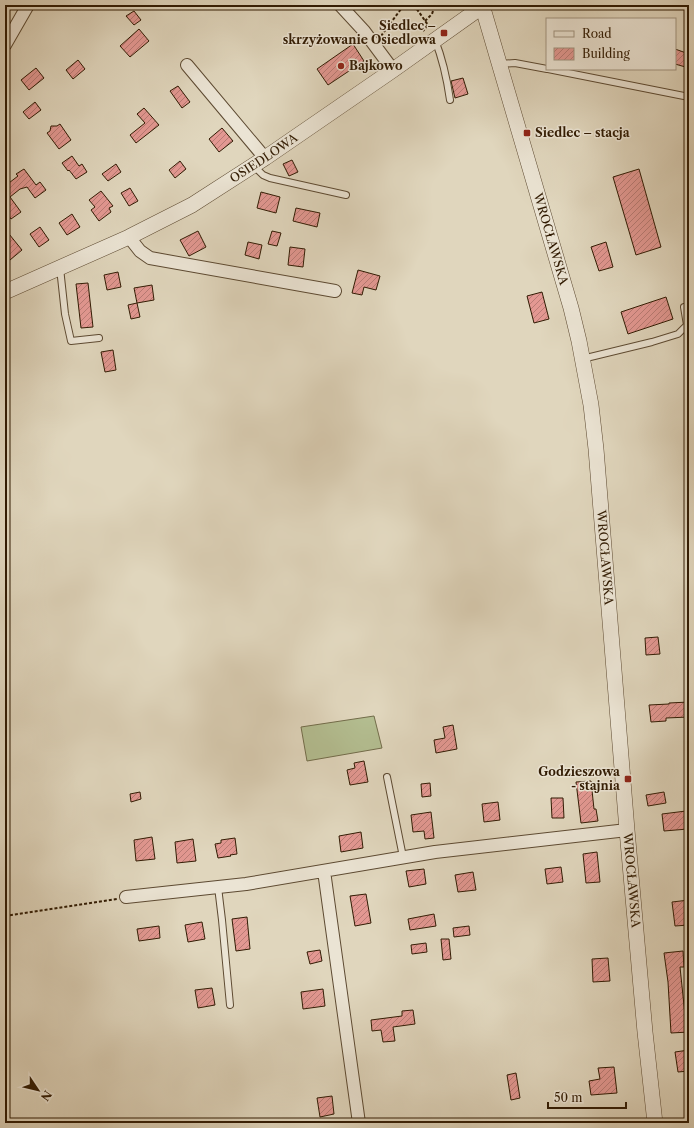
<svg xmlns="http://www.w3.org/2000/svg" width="694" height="1128" font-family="'Libre Caslon Text',serif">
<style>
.grass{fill:#b3bd90;stroke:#726c4a}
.building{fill:url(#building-hatch);stroke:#311b03}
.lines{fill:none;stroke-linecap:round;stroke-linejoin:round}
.service-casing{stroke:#5d4a32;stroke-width:8}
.minor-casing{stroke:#5d4a32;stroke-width:14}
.tertiary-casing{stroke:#5d4a32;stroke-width:16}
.path{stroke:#311b03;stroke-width:2;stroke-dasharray:3 2;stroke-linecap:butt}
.service{stroke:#ebe4d4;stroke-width:6}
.minor{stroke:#ebe4d4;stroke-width:12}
.tertiary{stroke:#ebe4d4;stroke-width:15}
.poi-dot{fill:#8f2418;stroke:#ebe4d4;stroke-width:1.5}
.labels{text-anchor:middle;stroke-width:3;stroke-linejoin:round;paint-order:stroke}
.poi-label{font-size:12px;font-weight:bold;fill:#311b03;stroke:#ebe4d4;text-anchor:end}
.street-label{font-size:12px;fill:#311b03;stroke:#ebe4d4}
</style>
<defs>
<pattern id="building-hatch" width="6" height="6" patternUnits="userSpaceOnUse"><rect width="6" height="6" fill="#e39892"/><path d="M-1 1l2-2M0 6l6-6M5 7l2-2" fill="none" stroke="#b97b75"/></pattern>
</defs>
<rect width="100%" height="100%" fill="#e0d6bd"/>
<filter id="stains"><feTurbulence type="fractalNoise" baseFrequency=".005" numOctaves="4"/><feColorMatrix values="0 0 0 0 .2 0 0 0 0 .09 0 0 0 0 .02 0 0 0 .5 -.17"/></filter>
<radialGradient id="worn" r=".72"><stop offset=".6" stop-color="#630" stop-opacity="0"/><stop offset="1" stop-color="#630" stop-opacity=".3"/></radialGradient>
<path class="grass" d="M374 716 382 748 307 761 301 727Z"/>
<path class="building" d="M134 11 141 20 134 25 126 16Z
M139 29 149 41 130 57 120 46Z
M353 44 364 61 328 85 317 69Z
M675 49 689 54V68L675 64Z
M78 60 85 69 73 79 66 70Z
M36 68 44 78 29 90 21 80Z
M463 78 468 94 455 98 451 81Z
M178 86 190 102 182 108 170 91Z
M35 102 41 110 29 119 23 112Z
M144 108 159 125 136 143 130 135 145 123 137 114Z
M60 124 71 140 59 149 47 133 50 131 51 126H57Z
M222 128 233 141 219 152 209 139Z
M72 156 79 166 82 164 87 172 76 179 69 170 68 171 62 163Z
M292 160 298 172 289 176 283 164Z
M180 161 186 169 175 178 169 170Z
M116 164 121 172 108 181 102 174Z
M24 169 36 185 40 182 46 190 35 198 27 187 20 189 10 197 21 212 11 219 5 211V186L18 176 16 174Z
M639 169 661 247 636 255 613 177Z
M130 188 138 201 129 206 121 193Z
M101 191 113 206 109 208 111 212 99 221 91 210 95 207 89 200Z
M261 192 280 197 276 213 257 208Z
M296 208 320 213 317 227 293 221Z
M72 214 80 227 67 235 59 223Z
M40 227 49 240 39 247 30 234Z
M5 229 22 250 10 260 5 254Z
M198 231 206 247 189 256 180 240Z
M272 231 281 233 277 246 268 244Z
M248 242 262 245 259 259 245 255Z
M606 242 613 267 599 271 591 247Z
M290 247 305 249 303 267 288 265Z
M358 270 380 276 376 290 364 287 362 295 352 293Z
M118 272 121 287 107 290 104 275Z
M88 283 93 327 81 328 76 284Z
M152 285 154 300 137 303 134 288Z
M542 292 549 319 534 323 527 296Z
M666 297 673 319 628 334 621 312Z
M137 303 140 317 131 319 128 305Z
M113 350 116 370 105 372 101 352Z
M658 637 660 654 646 655 645 638Z
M689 702V717L666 718V721L651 722 649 705 669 704V703Z
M453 725 457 749 436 753 434 740 445 738 443 727Z
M364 761 368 782 350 785 347 770 355 768 354 763Z
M591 781 594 809H596L598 821 581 823 576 782Z
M430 783 431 796 422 797 421 784Z
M140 792 141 799 131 802 130 794Z
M664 792 666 803 648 806 646 795Z
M551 798H563L564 818H552Z
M498 802 500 820 484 822 482 804Z
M686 811 688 829 664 831 662 814Z
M431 812 434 838 425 839 424 831 413 832 411 815Z
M361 832 363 848 341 852 339 836Z
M152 837 155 859 136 861 134 840Z
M235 838 237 854 230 855 231 856 218 858 215 844 221 843V840Z
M193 839 196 861 177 863 175 842Z
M597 852 600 882 586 883 583 854Z
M561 867 563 882 547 884 545 869Z
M424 869 426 884 409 887 406 871Z
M473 872 476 890 458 892 455 875Z
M366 894 371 923 355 926 350 896Z
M689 900V925L675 926 672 902Z
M434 914 436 926 410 930 408 919Z
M247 917 250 949 236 951 232 919Z
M202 922 205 939 188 942 185 925Z
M159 926 160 938 139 941 137 929Z
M469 926 470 935 454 937 453 928Z
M441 939H449L451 959 443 960Z
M426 943 427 952 412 954 411 945Z
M320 950 322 961 310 964 307 952Z
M683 951 684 967H680L685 1015 689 1014V1032L671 1033 668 982 664 953Z
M608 958 610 981 593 982 592 959Z
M212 988 215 1005 198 1008 195 990Z
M323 989 325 1006 303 1009 301 992Z
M413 1010 415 1024 393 1027 395 1041 383 1042 381 1030 372 1031 371 1020 402 1016V1011Z
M689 1050V1071L678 1072 675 1052Z
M614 1067 617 1093 591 1095 589 1081 600 1079 598 1068Z
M516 1073 520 1098 511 1100 507 1075Z
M332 1096 334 1114 320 1117 317 1098Z"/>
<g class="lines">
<g class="service-casing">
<path id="service" d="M435 40C443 60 447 79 450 100
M499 64 515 63 547 69
M548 69 689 97
M254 166 263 175 270 178 346 195
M60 268 65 314 71 341 99 338
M582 359 652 342 678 334 687 325 684 307
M387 777 403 857
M218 887 222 920 230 1005"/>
</g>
<g class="minor-casing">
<path id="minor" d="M340 5 364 31 393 70
M5 45 28 5
M187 65 265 158
M129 237 140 251 150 258 335 291
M324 871 359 1123
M126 897 246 884 435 852 627 830"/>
</g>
<g class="tertiary-casing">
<g id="tertiary">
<path id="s1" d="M482 5 571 308 579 341 591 405 596 449 627 830 645 1032 655 1123"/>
<path id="s2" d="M5 292 129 237 192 205 265 158 393 70 483 6"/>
</g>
</g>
<path class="path" d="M414 5 428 25 423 31
M425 21 432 14 435 5
M381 36 404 5
M5 916 117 899"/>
<use href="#service" class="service"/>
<use href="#minor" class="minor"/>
<use href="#tertiary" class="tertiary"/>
</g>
<g class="poi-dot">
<rect x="440" y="29" width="8" height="8" rx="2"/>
<circle cx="341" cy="66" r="4"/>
<rect x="523" y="129" width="8" height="8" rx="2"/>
<rect x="624" y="775" width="8" height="8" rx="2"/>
</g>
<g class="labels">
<g class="poi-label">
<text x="436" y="30">Siedlec –<tspan x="436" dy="14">skrzyżowanie Osiedlowa</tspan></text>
<text x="349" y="70" text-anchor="start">Bajkowo</text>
<text x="535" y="137" text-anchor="start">Siedlec – stacja</text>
<text x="620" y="776">Godzieszowa<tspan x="620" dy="14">- stajnia</tspan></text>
</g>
<g class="street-label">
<text dy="4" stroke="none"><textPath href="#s2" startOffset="292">OSIEDLOWA</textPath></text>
<text dy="4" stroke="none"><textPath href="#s1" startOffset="244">WROCŁAWSKA</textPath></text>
<text dy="4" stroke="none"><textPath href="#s1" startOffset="568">WROCŁAWSKA</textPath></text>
<text dy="4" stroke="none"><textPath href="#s1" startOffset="892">WROCŁAWSKA</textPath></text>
</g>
</g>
<rect width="694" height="1128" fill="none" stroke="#e0d6bd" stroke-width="20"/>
<rect x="6" y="6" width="682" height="1116" fill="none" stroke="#311b03" stroke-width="2"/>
<rect x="10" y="10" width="674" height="1108" fill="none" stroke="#311b03"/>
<rect x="546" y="18" width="130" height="52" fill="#ebe4d4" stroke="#a19480"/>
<rect x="554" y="31" width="20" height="6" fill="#ebe4d4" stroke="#a19480"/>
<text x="582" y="38" font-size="12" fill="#311b03">Road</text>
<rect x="554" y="48" width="20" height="12" fill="url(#building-hatch)" stroke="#a19480"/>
<text x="582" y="58" font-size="12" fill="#311b03">Building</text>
<g transform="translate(38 1090) rotate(125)" stroke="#ebe4d4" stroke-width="3" paint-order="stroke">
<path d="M0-3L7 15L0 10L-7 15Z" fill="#311b03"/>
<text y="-6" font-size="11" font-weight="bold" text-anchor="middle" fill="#311b03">N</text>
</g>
<path d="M548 1102v6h78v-6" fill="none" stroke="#311b03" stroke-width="2"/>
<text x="554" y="1102" font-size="12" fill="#311b03" stroke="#ebe4d4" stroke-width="3" paint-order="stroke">50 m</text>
<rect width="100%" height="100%" filter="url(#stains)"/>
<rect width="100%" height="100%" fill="url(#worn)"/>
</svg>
